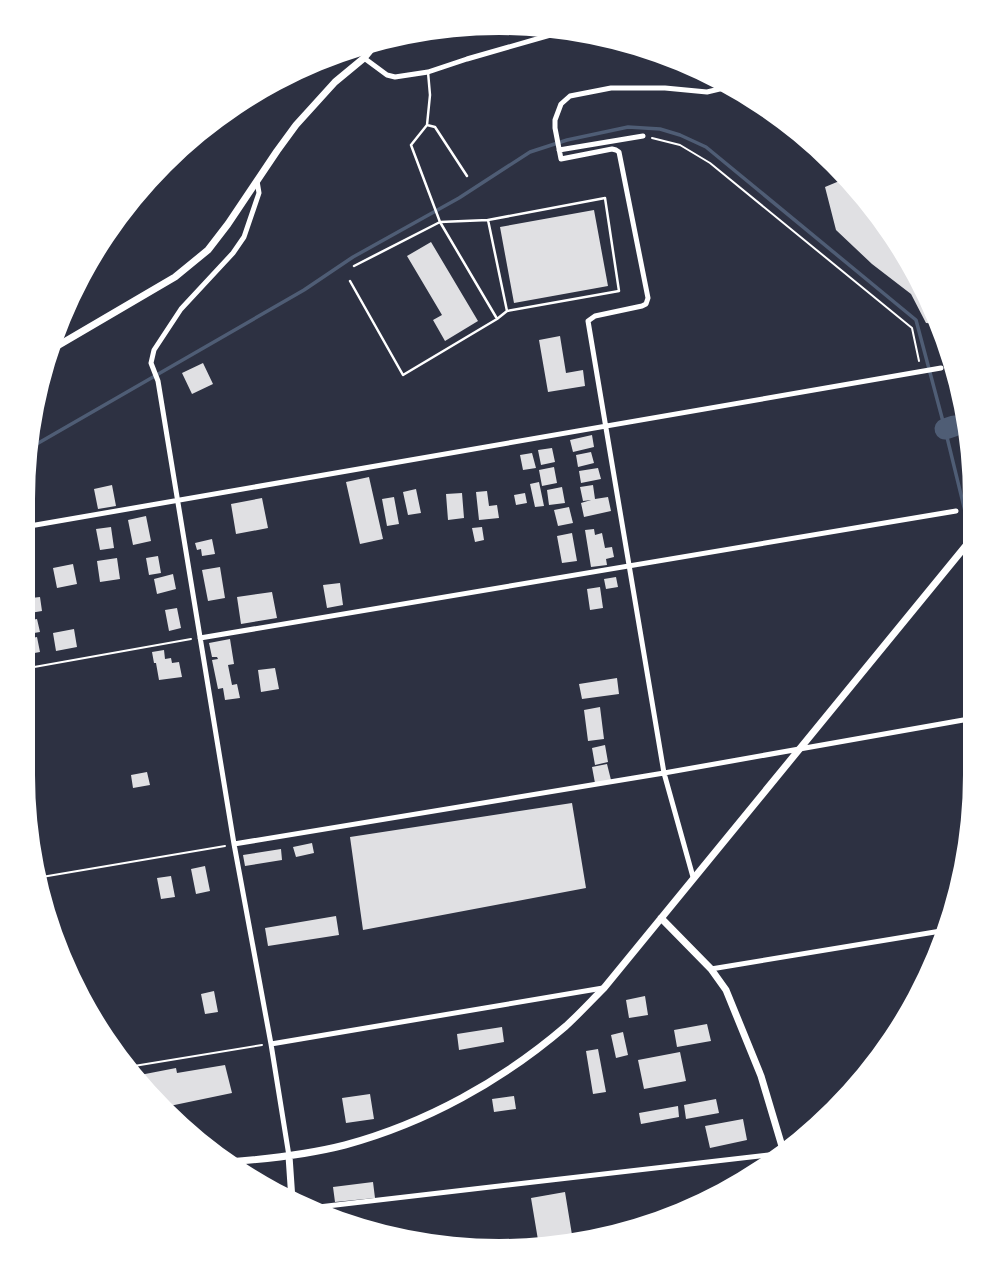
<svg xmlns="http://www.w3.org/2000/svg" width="998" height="1274" font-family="'Roboto Condensed',sans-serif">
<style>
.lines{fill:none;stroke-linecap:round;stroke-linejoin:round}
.stream{stroke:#4f5d75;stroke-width:3.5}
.river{stroke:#4f5d75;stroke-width:21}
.building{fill:#e0e0e3}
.path{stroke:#fff;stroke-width:2}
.service{stroke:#fff;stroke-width:2.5}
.minor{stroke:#fff;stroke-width:5}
.tertiary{stroke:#fff;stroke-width:7}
</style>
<rect width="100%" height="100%" fill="#2d3142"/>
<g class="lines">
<path class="stream" d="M28 449 304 290 353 257 459 198 530 152 567 140 628 127 660 129 680 135 706 147 916 320 945 429 973 544"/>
<path class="river" d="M945 429 954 426"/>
</g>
<path class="building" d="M849 177 857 185 911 261 940 324 926 323 911 294 872 264 836 230 825 187Z
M594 210 608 286 514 303 500 227Z
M431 242 478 321 445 341 433 320 442 315 407 256Z
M560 336 566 373 583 370 585 386 548 392 539 340Z
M203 363 213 384 192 394 182 373Z
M592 435 594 447 573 452 570 440Z
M552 448 555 462 541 465 538 450Z
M591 452 594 463 578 467 576 455Z
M532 453 536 468 523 470 520 455Z
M554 467 557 483 542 486 539 470Z
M598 468 601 479 581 483 579 471Z
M369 477 383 539 360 544 346 482Z
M539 482 544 506 535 507 530 484Z
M112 485 116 506 98 509 94 489Z
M593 485 595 499 608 497 611 511 584 517 581 503 591 500 583 501 580 487Z
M562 487 565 503 549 505 547 490Z
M416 489 421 513 408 515 403 492Z
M487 491 489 506 497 505 499 518 479 520 476 492Z
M462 493 464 518 448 520 446 494Z
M525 493 527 503 516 505 514 495Z
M394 497 399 524 387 526 382 499Z
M262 498 268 528 236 534 231 504Z
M569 507 573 523 558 526 554 510Z
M146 516 151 541 133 545 128 520Z
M111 527 114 548 100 550 96 529Z
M482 527 484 540 475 542 472 528Z
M594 529 595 535 602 533 605 548 612 547 614 557 606 559 607 565 591 567 585 530Z
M572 533 577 561 562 563 557 536Z
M212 539 215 554 202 556 201 549 197 550 195 543Z
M158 556 161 573 149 575 146 558Z
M117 558 120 579 100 582 97 561Z
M73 564 77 584 57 588 53 568Z
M220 567 225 598 208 601 202 570Z
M173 574 176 589 157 594 154 579Z
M616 577 618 587 606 589 604 579Z
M340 583 343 605 327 608 323 585Z
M600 587 603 608 590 610 587 589Z
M272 592 277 618 241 624 237 597Z
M40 597 42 611 24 614 23 599Z
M177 608 181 628 169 631 165 610Z
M37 619 40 632 28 634 26 621Z
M74 629 77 647 56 651 53 633Z
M37 637 40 652 29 654 27 639Z
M230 639 234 664 228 665 232 685 237 684 240 698 225 700 223 688 218 689 212 660 218 659 217 657H212L209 643Z
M164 650 165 659 171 658 172 663 179 662 182 677 159 680 156 663H154L152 652Z
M275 668 279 689 261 692 258 670Z
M617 678 619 694 582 699 579 684Z
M600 707 604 739 588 741 584 710Z
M605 745 608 762 595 765 592 748Z
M607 764 611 780 595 783 592 767Z
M147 772 150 785 133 788 131 775Z
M572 803 586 888 363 930 350 837Z
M312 843 314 853 296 857 293 847Z
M281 849 282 860 245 866 243 855Z
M205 866 210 891 196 894 191 869Z
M171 876 175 897 161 899 157 878Z
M336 916 339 935 268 946 265 928Z
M214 991 218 1012 205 1014 201 994Z
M645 996 648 1015 629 1018 626 1000Z
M707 1024 711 1041 677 1047 674 1030Z
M502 1027 504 1042 459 1050 457 1034Z
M623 1032 628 1055 616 1058 611 1035Z
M598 1049 606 1092 593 1094 586 1051Z
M680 1052 686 1081 644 1089 638 1060Z
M225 1065 232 1093 160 1108 142 1086 140 1075 176 1068 177 1073Z
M370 1094 374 1119 346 1123 342 1098Z
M514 1096 516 1109 494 1112 492 1099Z
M716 1099 719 1113 686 1119 684 1105Z
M678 1106 679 1117 641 1124 639 1113Z
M743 1119 747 1140 710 1148 705 1126Z
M373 1182 375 1198 335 1202 333 1187Z
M565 1192 573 1241 539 1246 531 1198Z"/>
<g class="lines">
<path class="path" d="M652 138 680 145 710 163 912 328 919 361
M969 442 962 439 970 474 974 481
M23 669 191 639
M36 878 225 846
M128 1067 262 1045"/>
<path class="service" d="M427 125 435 127 467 176
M488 220 440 222 496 317
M354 266 440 222 411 145 427 125 430 95 428 72
M350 281 403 375 497 319 507 311 619 291 605 198 488 220 507 311"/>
<path class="minor" d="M364 58 387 75 395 77 428 72 467 59 568 30
M559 150 643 136
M257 181 259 193 244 237 233 253 181 309 154 350 151 363 158 381 234 844 271 1044 289 1156
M24 527 941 368
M200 638 956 511
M234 844 664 773 969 719
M693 877 664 773 588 321 595 316 642 306 646 304 648 298 619 152 616 150 612 149 561 159 555 128V120L561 104 570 96 611 88H665L707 92 728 87 730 85
M711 969 947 930
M271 1044 603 988
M310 1208 785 1153"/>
<path class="tertiary" d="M47 352 175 277 208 250 228 224 277 151 296 125 335 82 364 58 378 41
M661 918 711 969 726 990 761 1076 784 1153
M289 1156 292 1200
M228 1162C267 1159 306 1155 345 1145 426 1123 502 1081 566 1026 579 1014 591 1001 604 988L973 537"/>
</g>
<path d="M0 0H998V1274H0ZM499 35H499A464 464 0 0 1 963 499V775A464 464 0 0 1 499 1239H499A464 464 0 0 1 35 775V499A464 464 0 0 1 499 35Z" fill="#fff" fill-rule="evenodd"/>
</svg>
